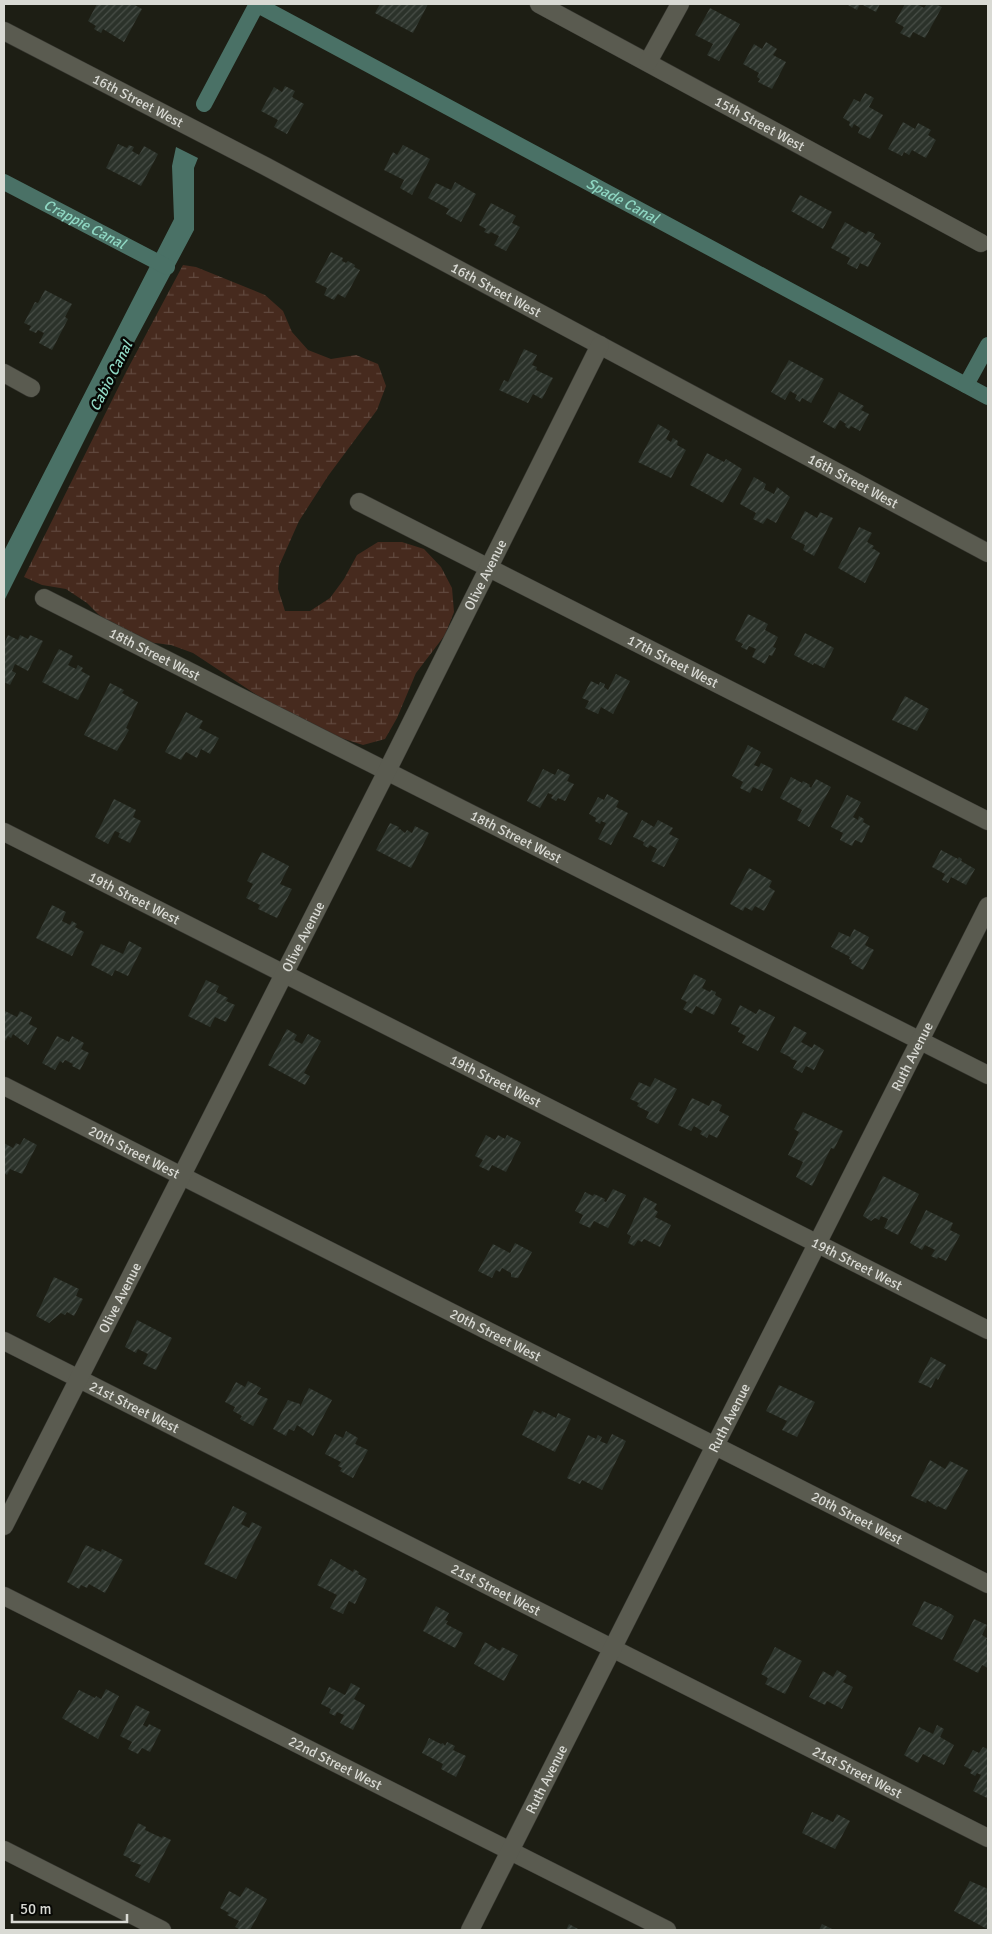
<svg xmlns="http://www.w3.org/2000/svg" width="992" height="1934" font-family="Signika,sans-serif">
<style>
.wetland{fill:url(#wetland-marsh)}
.water{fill:#4a7166}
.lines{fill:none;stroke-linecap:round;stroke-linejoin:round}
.canal{stroke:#4a7166;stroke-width:16}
.building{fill:url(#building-hatch)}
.minor-casing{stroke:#363630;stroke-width:19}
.minor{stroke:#5a5b50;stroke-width:18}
.labels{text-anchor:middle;stroke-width:5;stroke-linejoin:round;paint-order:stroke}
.street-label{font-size:14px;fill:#d9dad4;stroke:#070805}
.water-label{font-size:15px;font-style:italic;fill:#8fd7c3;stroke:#070805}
</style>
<defs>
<pattern id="wetland-marsh" width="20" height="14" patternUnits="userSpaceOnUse" patternTransform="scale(1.25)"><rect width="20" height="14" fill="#462a1e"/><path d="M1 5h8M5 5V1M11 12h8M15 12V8" fill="none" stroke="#60483e"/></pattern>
<pattern id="building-hatch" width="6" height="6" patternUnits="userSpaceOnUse" patternTransform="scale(1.25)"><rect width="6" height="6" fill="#2b322a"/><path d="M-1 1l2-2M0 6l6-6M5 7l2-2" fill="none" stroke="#494f48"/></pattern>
</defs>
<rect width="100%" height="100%" fill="#1d1e14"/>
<path class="wetland" d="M183 265 196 267 265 295 283 311 292 332 308 350 331 359 356 355 378 364 386 386 377 410 328 476 299 521 279 566 278 589 285 611H310L330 598 344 579 357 555 378 542H402L424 549 441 567 452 588 454 612 445 635 416 673 397 718 385 739 363 745 341 738 275 707 193 653 171 645 147 642 104 620 87 603 66 589 42 585 24 577 126 372Z"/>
<path class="water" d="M176 147 198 158 194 168V230L120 369 4 601V551L174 219 172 166Z"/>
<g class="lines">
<g class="canal">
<path id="s1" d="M256 4 988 397"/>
<path d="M204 104 257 4"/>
<path id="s2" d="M4 182 167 267"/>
<path d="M966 385 988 345"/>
</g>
</g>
<path class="building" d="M97 4H133L142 9 124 42 103 29 101 33 94 29 96 26 88 21Z
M380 4H428L413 33 375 13Z
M846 4H860L857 10Z
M861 4H880L876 12Z
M905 4H917L924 8 927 4H935L942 7 925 38 913 32 910 38 900 33 904 27 895 22Z
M710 8 740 24 719 61 707 55 713 44 695 35Z
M766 42 777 49 773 55 786 62 772 89 758 82 760 79 757 77 759 73 743 64 754 44 762 49Z
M285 86 295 91 292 97 304 104 287 134 274 127 278 120 261 111 274 87 282 92Z
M865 93 874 98 869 107 883 115 870 139 858 133 860 128 854 124 852 128 849 125 850 122 843 118 854 99 860 102Z
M903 122 915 129 918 123 931 130 928 135 936 140 926 158 912 150 909 155 904 152 902 156 888 149Z
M118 144 127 148 129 145 134 147 132 151 139 155 144 146 158 154 141 186 106 168Z
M403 145 430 159 412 195 400 188 404 180 384 170 393 152 397 155Z
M455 182 476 194 461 222 446 214 449 209 428 198 436 183 451 190Z
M800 195 832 212 823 229 791 211Z
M491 203 516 216 512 223 520 227 506 251 494 245 499 236 491 232 489 234 484 232 486 229 479 225Z
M845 222 866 234 868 231 875 234 873 238 881 243 868 267 860 263 857 269 847 264 850 258 831 248Z
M331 252 343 258 342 261 346 263 348 261 355 265 354 267 360 270 345 298 338 294 334 300 324 295 327 288 315 282Z
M45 290 72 304 65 317 68 319 52 350 39 343 44 333 38 330 36 333 29 330 31 326 24 323 35 302 38 303Z
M524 349 537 355 532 365 537 367 536 370 553 378 542 399 533 394 528 403 499 390 504 380 508 382Z
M789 360 824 379 811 403 802 398 800 402 795 399 797 395 790 391 785 400 771 392Z
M839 392 864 406 861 410 869 414 860 431 851 426 849 429 845 426 846 424 840 420 835 429 823 422Z
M658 424 670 431 666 439 671 442 673 438 678 441 677 445 686 450 671 478 638 462Z
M707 453 724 462 726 459 742 469 723 503 690 485Z
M754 477 766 484 764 489 774 494 777 487 790 497 776 523 767 518 763 524 753 519 756 513 740 504Z
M805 511 817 518 820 512 833 518 814 556 803 550 805 545 791 538Z
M859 527 872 533 867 542 874 546 872 549H874L880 553 865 583 838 568Z
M748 614 768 624 765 630 778 637 773 647 776 648 772 656 769 655 765 664 752 657 756 649 749 646 747 650 741 647 743 644 735 640Z
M805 633 834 648 824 668 814 663 813 665 794 655Z
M8 635 18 640 20 635 28 639 30 635 43 641 28 671 15 664 12 671 16 673 10 685 4 682V644Z
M59 649 73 656 68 665 76 669 78 665 83 668 81 671 90 676 78 700 42 682Z
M616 674 630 681 613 714 601 707 598 714 585 708 589 701 582 698 591 681 599 685 600 682 605 684 604 687 608 690Z
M110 683 124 690 122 693 138 702 126 728 129 730 117 751 84 735Z
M905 696 929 709 917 731 892 720Z
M186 712 203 721 199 728 219 738 210 754 201 749 197 758 186 752 181 760 165 752Z
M748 745 761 752 754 765 759 767 761 763 773 769 762 791 753 787 750 793 740 788 743 782 732 776Z
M543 769 555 775 558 769 570 775 567 781 574 784 565 801 558 798 556 801 551 798 553 795 548 793 540 808 527 801Z
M791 777 802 783 803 781 810 785 809 786 811 788 816 779 831 787 809 827 797 820 802 810 780 798Z
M607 794 619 801 616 807 628 813 611 845 598 839 606 823 601 821 600 824 595 821 596 818 589 814 598 797 604 800Z
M847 795 861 802 853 817 858 820 859 816 864 819 863 822 870 826 862 843 855 840 852 846 840 840 843 833 831 827Z
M114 799 136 810 133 817 141 821 130 843 118 837 120 833 115 831 108 844 95 837Z
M642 820 654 827 658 820 673 828 669 834 679 839 664 867 651 861 657 849 650 845 648 848 643 845 644 842 633 837Z
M390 823 399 827 398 830 400 829 405 833 407 830 412 833 415 826 429 833 411 868 376 850Z
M941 850 958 859 959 857 962 859 961 861 975 869 966 885 951 877 948 883 942 880 945 874 932 867Z
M262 852 289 866 280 884 292 889 277 918 258 909 260 905 246 898 253 884 247 881Z
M749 868 772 881 769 887 775 891 764 911 755 906 752 911 745 907 743 911 730 904Z
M52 905 66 912 62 921 70 925 72 921 77 924 75 927 84 932 72 956 36 938Z
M854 929 869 937 865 945 874 950 863 970 851 963 852 961 849 959 850 957 831 947 839 932 850 937Z
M129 941 142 948 128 976 115 970 112 976 91 965 101 944 123 954Z
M694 974 706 980 702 988 710 992 711 990 716 992 715 995 722 999 714 1015 696 1006 692 1014 683 1009 687 1002 681 999Z
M206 980 219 986 216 992 228 998 226 1001 235 1005 226 1022 215 1017 210 1027 188 1016Z
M740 1005 756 1014 759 1009 775 1017 758 1051 742 1043 746 1036 738 1032 740 1028 731 1024Z
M5 1011 17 1017 20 1011 32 1017 29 1024 37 1028 28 1045 13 1034 11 1038 8 1036 4 1043Z
M794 1026 807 1033 801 1042 812 1048 814 1044 824 1050 814 1070 806 1066 802 1073 793 1068 797 1061 791 1059 790 1057 780 1052Z
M287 1029 297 1035 294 1040 302 1044 308 1034 321 1041 304 1073 310 1076 305 1085 268 1065Z
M57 1036 69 1042 72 1036 84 1043 81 1049 89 1053 80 1070 72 1066 73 1064 65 1060 63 1063 60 1061 55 1070 42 1063Z
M655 1078 677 1089 658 1124 646 1118 649 1112 637 1106 639 1103 630 1099 639 1082 650 1087Z
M692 1098 709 1106 712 1100 722 1105 719 1111 729 1116 717 1138 709 1134 707 1138 700 1134 702 1131 694 1126 691 1131 678 1125Z
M803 1112 843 1131 834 1149 831 1148 812 1186 796 1177 803 1162 788 1155 799 1132 794 1129Z
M486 1135 495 1140 498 1135 505 1139 507 1135 521 1142 506 1172 492 1165 489 1171 479 1166 483 1160 475 1156Z
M24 1138 37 1145 22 1174 10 1169 7 1175 4 1173V1143L13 1148 16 1143 20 1145Z
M883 1176 919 1194 898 1235 884 1228 888 1219 881 1216 879 1220 875 1218 871 1221 863 1216Z
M613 1189 626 1195 608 1228 594 1221 590 1228 579 1223 583 1215 575 1211 585 1192 593 1196 594 1194 605 1199 604 1201 606 1202Z
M644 1197 657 1204 654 1209 658 1212 655 1217 671 1225 660 1247 644 1239 642 1242 638 1240 634 1246 628 1243 631 1236 627 1234Z
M926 1210 953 1223 950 1230 960 1235 946 1261 938 1257 937 1259 931 1256 935 1250 925 1245 922 1250 910 1243Z
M515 1243 532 1252 518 1278 511 1277V1273L502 1268 500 1272 496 1270 492 1278 478 1271 493 1244 510 1253Z
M54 1277 79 1289 76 1296 83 1299 74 1316 67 1312 65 1315 61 1313 49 1323 36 1316Z
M137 1320 172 1338 156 1370 143 1364 148 1354 138 1349 136 1353 125 1347Z
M931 1357 946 1365 938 1380 936 1378 931 1388 918 1382Z
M248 1381 261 1388 257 1394 268 1399 253 1426 240 1419 242 1416 233 1411 235 1407 225 1402 236 1382 245 1387Z
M779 1385 815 1402 797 1437 782 1430 787 1421 766 1411Z
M309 1388 332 1400 313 1436 297 1425 294 1431 289 1429 286 1436 273 1429 288 1400 300 1404V1407Z
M534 1410 541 1414 542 1411 556 1418 558 1413 571 1419 555 1452 522 1435Z
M346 1431 358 1438 355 1444 368 1450 353 1478 340 1471 342 1468 338 1466 341 1462 325 1454 335 1434 343 1438Z
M612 1434 626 1441 602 1490 582 1480 580 1484 567 1478 588 1435 596 1439 598 1435 602 1437 600 1441 607 1444Z
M930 1460 945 1469 950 1461 968 1470 946 1510 938 1506 937 1507 927 1500 926 1503 911 1496Z
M233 1506 247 1513 241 1524 249 1528 252 1522 262 1527 236 1579 204 1564Z
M86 1545 101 1552 102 1549 123 1560 105 1593 89 1584 87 1588 81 1585 79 1589 67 1582Z
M331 1559 353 1572 354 1569 359 1572 358 1574 367 1579 355 1604 349 1601 343 1614 330 1608 337 1595 317 1585Z
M924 1601 938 1607V1606L954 1616 942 1640 912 1625Z
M436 1606 449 1613 445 1620 448 1621 446 1624 463 1633 455 1648 423 1631Z
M974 1619 987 1625 982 1635 987 1638 986 1640 988 1641V1668L982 1665 978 1673 953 1660Z
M485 1642 500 1651 502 1647 518 1655 504 1681 474 1664Z
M775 1647 802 1661 785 1694 765 1684 768 1678 761 1674Z
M837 1670 847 1676 843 1682 853 1687 842 1709 827 1701 825 1705 809 1697 823 1671 833 1677Z
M351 1683 360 1688 354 1699 365 1705 353 1730 340 1723 344 1715 337 1712 335 1716 329 1713 331 1709 321 1704 329 1687 345 1695Z
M106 1689 119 1696 98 1739 62 1718 79 1690 95 1698 96 1696 101 1699Z
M136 1705 150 1712 143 1725 147 1727 149 1724 161 1730 150 1752 142 1748 138 1754 128 1749 132 1742 120 1736Z
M937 1725 944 1729 940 1737 954 1745 944 1765 923 1754 918 1763 904 1755 919 1727 933 1734Z
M429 1738 441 1744 443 1743 445 1746 447 1742 455 1746 453 1750 466 1756 456 1777 441 1769 443 1764 422 1753Z
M983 1747 988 1749 987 1798 973 1791 981 1775 977 1773 975 1776 970 1773 972 1770 964 1766 973 1750 979 1753Z
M812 1812 833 1822 837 1814 850 1821 835 1849 802 1833Z
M138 1823 146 1827 145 1830 162 1838 163 1836 171 1840 149 1883 135 1876 141 1865 130 1861 131 1859 123 1855Z
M970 1881 988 1889 987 1929 954 1911Z
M246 1887 267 1899 250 1930H241L235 1927 239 1921 227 1915 229 1913 220 1908 229 1891 240 1897Z
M569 1924 580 1930H566Z
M822 1924 834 1930H819Z"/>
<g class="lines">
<g class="minor-casing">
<g id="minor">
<path id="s3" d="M539 4 981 243"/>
<path id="s4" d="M4 31 265 166 988 553"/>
<path d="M648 62 680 4"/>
<path d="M4 373 31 388"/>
<path id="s5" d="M359 502 988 821"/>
<path id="s6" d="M44 598 988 1075"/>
<path id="s7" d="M4 832 988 1330"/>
<path id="s8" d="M4 1086 988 1584"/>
<path id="s9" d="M4 1341 988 1838"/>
<path id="s10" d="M4 1526 387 771 600 345"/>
<path id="s11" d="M4 1596 667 1930"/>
<path d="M4 1850 162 1930"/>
<path id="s12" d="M470 1930 988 906"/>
</g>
</g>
<use href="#minor" class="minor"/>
</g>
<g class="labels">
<g class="street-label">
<text dy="5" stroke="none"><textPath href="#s4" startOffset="151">16th Street West</textPath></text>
<text dy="5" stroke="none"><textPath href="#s3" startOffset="251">15th Street West</textPath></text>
<text dy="5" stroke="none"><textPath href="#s4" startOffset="556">16th Street West</textPath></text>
<text dy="5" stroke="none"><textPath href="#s4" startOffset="961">16th Street West</textPath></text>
<text dy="5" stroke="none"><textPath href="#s10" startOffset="1066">Olive Avenue</textPath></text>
<text dy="5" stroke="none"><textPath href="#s6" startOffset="124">18th Street West</textPath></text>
<text dy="5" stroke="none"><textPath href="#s5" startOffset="352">17th Street West</textPath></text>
<text dy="5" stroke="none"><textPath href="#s6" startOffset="529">18th Street West</textPath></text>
<text dy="5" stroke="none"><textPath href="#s7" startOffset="146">19th Street West</textPath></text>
<text dy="5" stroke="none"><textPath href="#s10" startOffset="661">Olive Avenue</textPath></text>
<text dy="5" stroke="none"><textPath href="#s12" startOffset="979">Ruth Avenue</textPath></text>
<text dy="5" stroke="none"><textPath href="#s7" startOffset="551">19th Street West</textPath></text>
<text dy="5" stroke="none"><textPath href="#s8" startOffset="146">20th Street West</textPath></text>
<text dy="5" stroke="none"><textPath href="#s7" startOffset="956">19th Street West</textPath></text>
<text dy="5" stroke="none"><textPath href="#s10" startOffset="256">Olive Avenue</textPath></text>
<text dy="5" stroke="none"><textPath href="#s8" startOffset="551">20th Street West</textPath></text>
<text dy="5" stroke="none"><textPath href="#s9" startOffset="146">21st Street West</textPath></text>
<text dy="5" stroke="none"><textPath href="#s12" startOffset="574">Ruth Avenue</textPath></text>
<text dy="5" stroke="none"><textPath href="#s8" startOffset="956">20th Street West</textPath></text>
<text dy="5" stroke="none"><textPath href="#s9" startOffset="551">21st Street West</textPath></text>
<text dy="5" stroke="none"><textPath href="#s11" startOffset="371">22nd Street West</textPath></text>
<text dy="5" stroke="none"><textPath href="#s9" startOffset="956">21st Street West</textPath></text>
<text dy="5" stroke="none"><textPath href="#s12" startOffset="169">Ruth Avenue</textPath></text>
</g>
<g class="water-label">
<text dy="5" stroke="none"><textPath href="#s1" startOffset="416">Spade Canal</textPath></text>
<text dy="5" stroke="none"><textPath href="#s2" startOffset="91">Crappie Canal</textPath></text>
<text transform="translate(111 376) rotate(-63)" y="5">Cabio Canal</text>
</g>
</g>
<rect width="992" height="1934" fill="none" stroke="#d9dad4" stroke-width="10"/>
<path d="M12 1914v8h115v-8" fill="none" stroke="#d9dad4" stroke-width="2.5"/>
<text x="20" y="1914" font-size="15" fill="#d9dad4" stroke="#070805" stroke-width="4" paint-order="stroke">50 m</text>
</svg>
